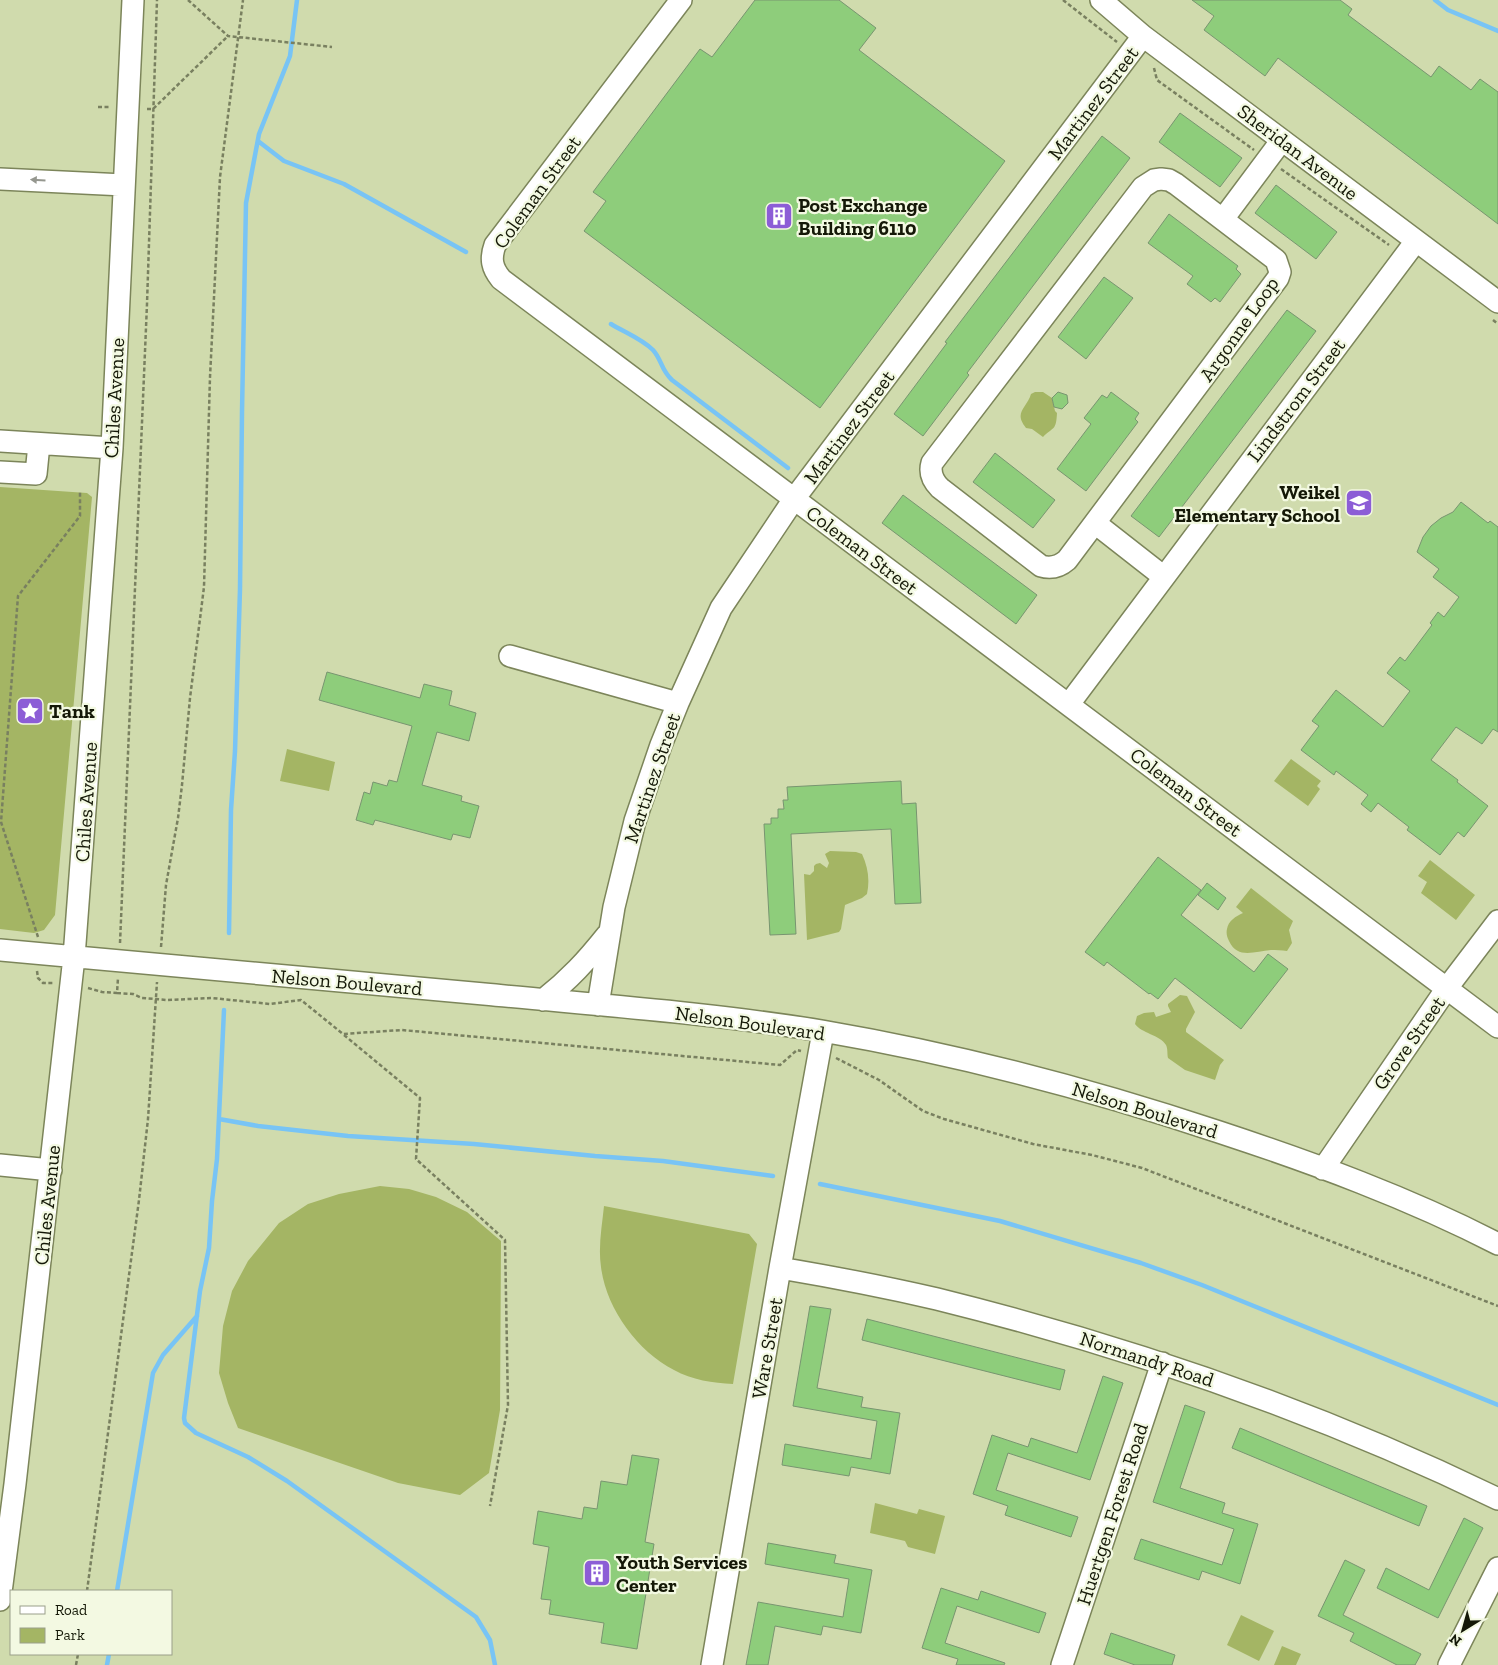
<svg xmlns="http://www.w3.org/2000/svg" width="1498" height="1665" font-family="'Zilla Slab',serif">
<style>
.green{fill:#a4b564}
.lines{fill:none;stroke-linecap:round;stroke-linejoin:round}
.stream{stroke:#78c4f5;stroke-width:4.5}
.building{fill:#8ecd7b;stroke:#789570}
.minor-casing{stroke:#7c855a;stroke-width:24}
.path{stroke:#798060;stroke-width:2.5;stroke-dasharray:4 2.5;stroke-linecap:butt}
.minor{stroke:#fff;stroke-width:21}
.oneway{fill:#95978f}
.labels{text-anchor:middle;stroke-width:4.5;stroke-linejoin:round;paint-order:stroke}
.street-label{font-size:20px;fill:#141807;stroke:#f3f9e2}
.poi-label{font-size:20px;font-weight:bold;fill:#141807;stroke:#f3f9e2;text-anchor:start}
</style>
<rect width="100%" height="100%" fill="#d0dbad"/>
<path class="green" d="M1035 392H1043L1052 398 1055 411 1057 413C1056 431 1054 426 1043 437L1032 429 1026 428C1013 412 1027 408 1031 394Z
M0 487 87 493 92 497 55 915 44 930 34 933 0 929Z
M287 749 335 762 329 791 280 781Z
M1291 759 1321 781 1317 786 1320 789 1308 806 1274 781Z
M830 851 856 852 862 854C868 867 870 880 867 894L862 898 845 905 841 929 839 932 807 940 804 874 810 875 814 871V866L816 864 820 863 827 868 829 863 825 854Z
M1430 860 1475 895 1456 920 1421 893 1427 882 1418 876Z
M1251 888 1293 921 1289 930 1292 943 1287 951C1282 950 1276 950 1271 950 1255 951 1238 960 1229 941 1227 937 1226 933 1227 929 1228 921 1236 916 1243 913L1236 907Z
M1180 995 1187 996 1195 1012 1186 1029V1032L1224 1060 1220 1065 1215 1080 1185 1070 1168 1058C1167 1054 1168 1049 1166 1045 1160 1035 1141 1033 1135 1024L1137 1016 1144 1013 1154 1012 1156 1017 1171 1012 1168 1006V1004Z
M380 1186 409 1189 436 1197 467 1212 501 1241 500 1410 489 1473 460 1495 398 1483 238 1428 228 1403 219 1373 223 1326 232 1291 248 1261 279 1223 308 1204 339 1194Z
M604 1206 749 1234 757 1244 733 1384C713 1383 692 1380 674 1370 637 1351 606 1308 601 1267 598 1247 602 1226 604 1206Z
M875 1503 917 1514 919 1509 945 1516 935 1554 908 1547 905 1541 870 1533Z
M1241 1615 1274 1631 1259 1661 1227 1645Z
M1282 1646 1301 1654 1296 1665H1274Z"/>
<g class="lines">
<path class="stream" d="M1435 0 1448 10 1498 31
M258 141 284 161 344 184 466 252
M611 324C624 332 642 339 653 350 662 360 661 370 672 380L788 468
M229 933 231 810 235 751 240 589 242 412 246 203 259 134 290 56 297 0
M224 1010 217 1159 212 1201 209 1248 200 1291 184 1418 185 1423 196 1433 248 1457 287 1481 476 1617 490 1640 495 1665
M219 1119 258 1126 348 1136 474 1144 595 1156 663 1161 773 1176
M820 1184 1000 1221 1141 1263 1202 1285 1498 1405
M117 1591 153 1373 163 1355 197 1316
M107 1665 109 1654"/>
</g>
<path class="building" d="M755 0H839L876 28 859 50 1005 161 820 408 584 231 606 201 593 192 700 49 712 57Z
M1192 0H1340L1352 9 1348 15 1431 77 1439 66 1471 90 1480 79 1498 92V224L1278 58 1265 76 1204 30 1214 16Z
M1180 113 1242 158 1220 187 1159 142Z
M1102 136 1130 158 967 373 969 375 923 436 894 414 947 343 945 342Z
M1276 185 1337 232 1316 259 1255 213Z
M1169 214 1238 266 1236 269 1241 274 1220 302 1215 298 1211 302 1187 284 1193 276 1148 243Z
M1104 277 1133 298 1086 359 1058 337Z
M1287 310 1316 331 1159 537 1131 516Z
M1058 392 1067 395 1068 403 1062 409 1054 407 1052 398Z
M1111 392 1139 413 1135 419 1138 422 1086 491 1057 469 1091 424 1084 418 1102 395 1107 398Z
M995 453 1055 500 1033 528 973 482Z
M903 495 1037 595 1016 624 882 523Z
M1461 502 1488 523 1490 521 1498 527V732L1493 729 1482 744 1456 727 1431 760 1458 780 1457 782 1488 806 1464 837 1458 832 1440 855 1407 830 1409 827 1378 803 1371 812 1361 804 1368 795 1336 771 1334 775 1301 750 1319 726 1312 721 1336 690 1383 727 1410 691 1387 673 1400 657 1405 661 1432 625 1430 623 1438 612 1444 617 1459 597 1433 577 1439 569 1417 552 1423 537 1431 526 1441 518 1453 512Z
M327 672 420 698 424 684 452 691 449 705 476 713 469 741 437 732 422 785 462 796 461 801 479 806 470 838 453 834 451 840 375 820 373 825 356 820 364 792 370 794 373 782 387 786 389 780 397 782 412 726 319 700Z
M901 781 902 804 916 803 921 903 895 904 891 829 791 834 796 934 770 935 764 824H771V818H778V809H784L783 800H788L787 787Z
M1158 857 1201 890 1181 915 1254 972 1268 954 1288 969 1241 1029 1175 978 1158 999 1150 993 1149 994 1107 962 1104 966 1085 952Z
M1207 883 1226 898 1218 910 1198 895Z
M810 1306 831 1309 817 1388 863 1397 861 1407 900 1413 890 1474 851 1467 849 1476 782 1465 785 1444 871 1459 877 1421 793 1406Z
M867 1319 1065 1370 1060 1390 862 1340Z
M1103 1376 1123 1383 1090 1480 1008 1453 996 1490 1078 1517 1071 1537 1005 1515 1008 1506 973 1494 992 1435 1028 1447 1031 1438 1077 1453Z
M1185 1405 1205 1412 1180 1488 1225 1503 1222 1513 1258 1524 1240 1584 1202 1571 1199 1580 1134 1559 1141 1539 1222 1565 1234 1529 1153 1502Z
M1240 1428 1427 1506 1419 1526 1232 1448Z
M632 1455 659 1459 645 1542 654 1544 637 1649 601 1643 604 1623 549 1614 551 1600 541 1599 549 1547 533 1544 538 1511 582 1519 584 1507 597 1509 601 1481 627 1485Z
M1464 1518 1483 1528 1438 1618 1377 1588 1386 1568 1429 1590Z
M768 1543 836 1555 834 1563 872 1570 861 1633 823 1626 821 1635 775 1626 768 1665H746L758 1602 843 1617 849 1579 765 1564Z
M1345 1560 1365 1570 1343 1615 1421 1654 1415 1665H1397L1350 1641 1354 1633 1318 1616Z
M941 1588 978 1600 981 1591 1046 1613 1039 1633 957 1606 945 1643 1005 1663 1004 1665H956L958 1659 922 1648Z
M1111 1633 1175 1655 1172 1665H1135L1104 1654Z"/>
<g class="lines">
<g class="minor-casing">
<path id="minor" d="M681 0 495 245C490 259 492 268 501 279L1498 1027
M1101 0 1143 36 1498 302
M0 179 124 185
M1161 179 1169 180 1176 184 1276 260 1280 272 1278 278 1067 560C1059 567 1051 569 1041 566L940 488C933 481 929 473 932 463L1143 187 1154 180Z
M1223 219 1282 140
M0 441 112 448
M0 472 36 474 39 444
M1095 523 1164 577
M510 656 678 703
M1069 704 1416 241
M0 950C162 964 323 980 484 994 597 1005 711 1013 822 1031 956 1054 1090 1089 1219 1132 1313 1163 1409 1198 1498 1244
M543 1000C569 980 587 960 607 935
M598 1005 614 907 635 821 661 745 678 703 721 608 794 499 1143 36
M0 1165 51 1170
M1323 1169 1447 988 1498 921
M780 1268C833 1277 885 1287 937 1299 1130 1347 1319 1412 1498 1499
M0 1600 15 1484 74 957 112 448 133 0
M712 1665 780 1268 823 1032
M1062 1665 1162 1363
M1449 1665 1498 1568"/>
</g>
<path class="path" d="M188 0 228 36 332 47
M1063 0 1117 42
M1154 68 1157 80 1254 150
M98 107H111
M147 109H153L228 36
M1281 169 1389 245
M1493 320 1498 324
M38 937 1 822 18 596 80 516V491
M120 943 147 304 157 0
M161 947 166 885 178 818 182 785 190 698 204 587 210 377 220 177 243 0
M37 971 38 978 43 983H53
M88 988 102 992 117 993 118 978
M117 993 133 994 142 998 167 1000 212 998 270 1004 301 1000 343 1034 402 1030 780 1065 797 1050 801 1051
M344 1035 420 1098 416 1159 505 1240 508 1405 490 1506
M836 1058 879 1080 923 1111 944 1119 1033 1144 1092 1155 1142 1168 1498 1306
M87 1591 139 1200 148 1119 157 982
M76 1665 78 1654"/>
<use href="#minor" class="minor"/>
</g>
<defs><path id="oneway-solid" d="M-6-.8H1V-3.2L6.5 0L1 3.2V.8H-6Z" transform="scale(1.25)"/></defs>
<use class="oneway" href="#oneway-solid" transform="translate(38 180) rotate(-177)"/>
<defs>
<g id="building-square" transform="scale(1.4375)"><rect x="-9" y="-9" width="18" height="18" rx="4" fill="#8c5dd6" stroke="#f3f9e2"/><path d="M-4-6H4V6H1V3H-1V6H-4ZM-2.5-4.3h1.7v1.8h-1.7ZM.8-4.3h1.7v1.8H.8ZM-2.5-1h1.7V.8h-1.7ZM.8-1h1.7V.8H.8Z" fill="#fff"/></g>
<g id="school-square" transform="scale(1.4375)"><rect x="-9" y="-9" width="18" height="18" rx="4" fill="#8c5dd6" stroke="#f3f9e2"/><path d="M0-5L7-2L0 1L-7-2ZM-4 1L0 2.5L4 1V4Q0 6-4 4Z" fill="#fff"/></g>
<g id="sight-square" transform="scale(1.4375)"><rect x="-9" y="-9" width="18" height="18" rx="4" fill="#8c5dd6" stroke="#f3f9e2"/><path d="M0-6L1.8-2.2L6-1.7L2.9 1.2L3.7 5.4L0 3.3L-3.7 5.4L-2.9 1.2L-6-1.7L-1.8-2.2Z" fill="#fff"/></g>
</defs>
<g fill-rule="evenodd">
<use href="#building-square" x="779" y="216"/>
<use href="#school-square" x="1359" y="503"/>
<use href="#sight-square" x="30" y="711"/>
<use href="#building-square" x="597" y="1573"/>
</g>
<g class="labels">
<g class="street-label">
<text transform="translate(1093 103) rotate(-53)" y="7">Martinez Street</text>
<text transform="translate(1298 152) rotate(37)" y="7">Sheridan Avenue</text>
<text transform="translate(537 192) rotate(-54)" y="7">Coleman Street</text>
<text transform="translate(1239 329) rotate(-55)" y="7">Argonne Loop</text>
<text transform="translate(114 398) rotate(-87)" y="7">Chiles Avenue</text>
<text transform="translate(1296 400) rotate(-53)" y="7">Lindstrom Street</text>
<text transform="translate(849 427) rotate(-53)" y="7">Martinez Street</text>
<text transform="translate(862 550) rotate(37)" y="7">Coleman Street</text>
<text transform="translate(652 778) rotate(-71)" y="7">Martinez Street</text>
<text transform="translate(1186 792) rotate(37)" y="7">Coleman Street</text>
<text transform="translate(86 802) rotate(-86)" y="7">Chiles Avenue</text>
<text transform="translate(347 982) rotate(5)" y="7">Nelson Boulevard</text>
<text transform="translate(750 1023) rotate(8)" y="7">Nelson Boulevard</text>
<text transform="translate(1409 1043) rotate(-55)" y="7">Grove Street</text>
<text transform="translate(1145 1110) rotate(17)" y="7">Nelson Boulevard</text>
<text transform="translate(47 1205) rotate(-84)" y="7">Chiles Avenue</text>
<text transform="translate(767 1348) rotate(-80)" y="7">Ware Street</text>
<text transform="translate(1147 1359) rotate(18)" y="7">Normandy Road</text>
<text transform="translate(1112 1514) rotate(-72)" y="7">Huertgen Forest Road</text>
</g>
<g class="poi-label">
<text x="798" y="212">Post Exchange<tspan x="798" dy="23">Building 6110</tspan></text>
<text x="1340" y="499" text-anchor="end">Weikel<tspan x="1340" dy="23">Elementary School</tspan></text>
<text x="49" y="718">Tank</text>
<text x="616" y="1569">Youth Services<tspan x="616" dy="23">Center</tspan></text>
</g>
</g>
<rect x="10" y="1590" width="162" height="65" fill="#f3f9e2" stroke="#9a9f8a"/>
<rect x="20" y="1606" width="25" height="8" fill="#ffffff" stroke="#9a9f8a"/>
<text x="55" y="1615" font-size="15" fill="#141807">Road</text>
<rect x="20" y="1628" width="25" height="15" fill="#a4b564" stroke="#9a9f8a"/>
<text x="55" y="1640" font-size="15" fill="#141807">Park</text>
<g transform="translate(1463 1630) rotate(217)" stroke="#f3f9e2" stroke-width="4" paint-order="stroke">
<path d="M0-4L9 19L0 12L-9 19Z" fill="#141807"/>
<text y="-8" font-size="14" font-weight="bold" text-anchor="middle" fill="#141807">N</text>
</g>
</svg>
